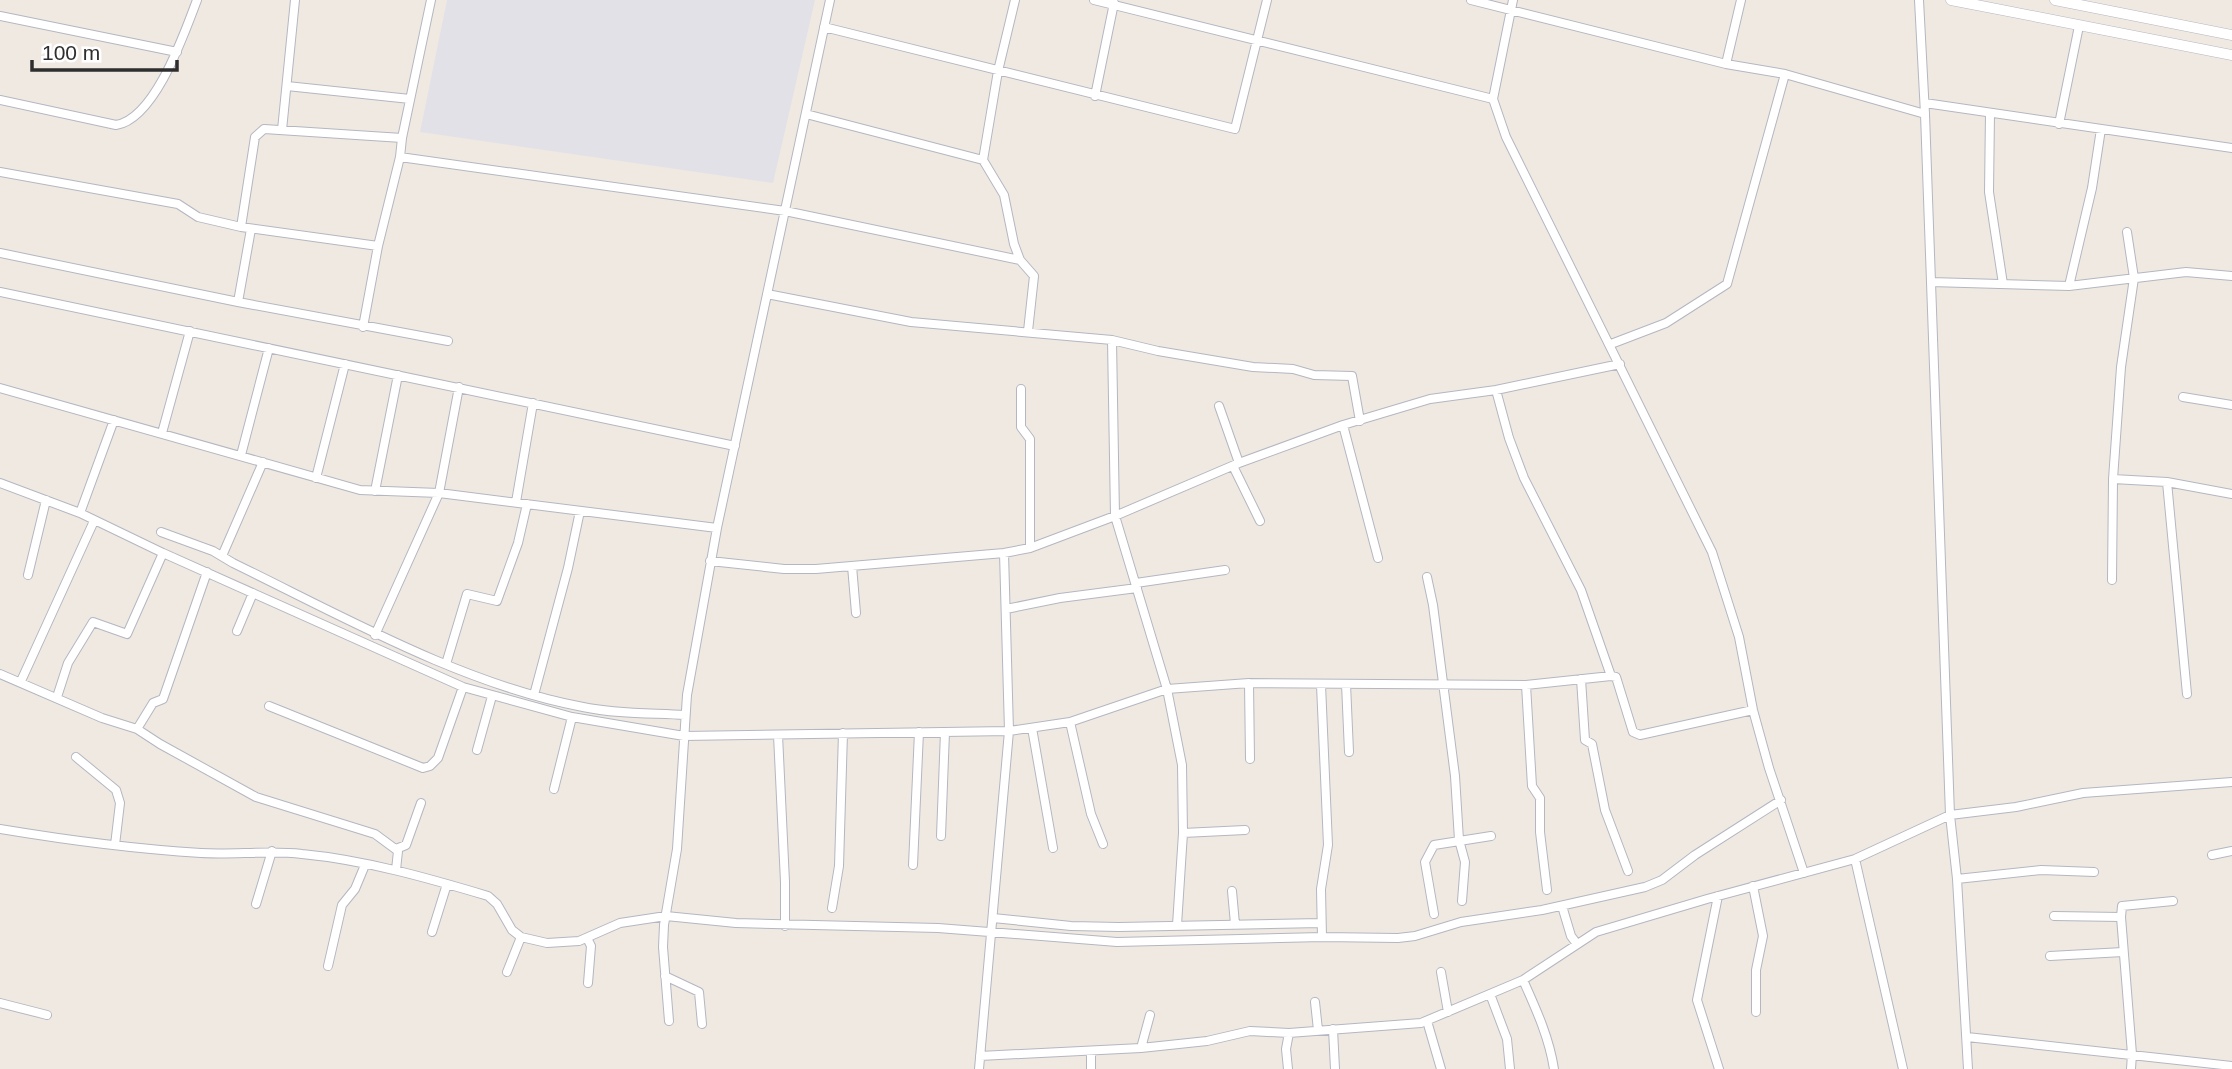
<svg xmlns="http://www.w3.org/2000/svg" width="2232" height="1069" font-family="Arial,sans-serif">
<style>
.industrial{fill:#e3e1e8}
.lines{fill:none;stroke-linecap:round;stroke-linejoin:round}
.minor-casing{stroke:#b4b7c1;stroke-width:10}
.tertiary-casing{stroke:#b4b7c1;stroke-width:11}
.minor{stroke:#fff;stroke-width:8}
.tertiary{stroke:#fff;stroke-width:10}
</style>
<rect width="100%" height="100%" fill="#efe9e1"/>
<path class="industrial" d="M447 0H815L773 183 420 132Z"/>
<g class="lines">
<g class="minor-casing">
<path id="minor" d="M1015 0 998 71 983 160 1004 195 1014 244 1020 260 1034 276 1028 331
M1094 0 1493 99
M1471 0 1726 64 1785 74 1925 114
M1513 0 1493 99 1506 137 1712 552 1739 637 1753 710 1769 768 1804 873
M1919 0 1925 114 1950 815 1957 879 1968 1069
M0 16 177 52
M824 27 1235 129 1267 0
M1726 64 1741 0
M287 86 410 99
M1095 96 1114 3
M0 100 116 125C155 119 184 34 197 0
M1925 103 2232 148
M1990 113 1989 192 2003 284
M806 114 983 160
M2059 124 2079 26
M282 130 295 0
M400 157 785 211 1020 260
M0 172 178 204 198 217 241 227 378 246
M241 227 255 137 264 129 402 138
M2127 232 2134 278 2121 367 2113 479 2167 482 2232 494
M0 253 238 302 448 341
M1931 282 2069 286 2186 272 2232 276
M2069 286 2092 188 2101 129
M0 292 735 446
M767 294 911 322 1112 340 1158 351 1253 367 1293 369 1314 375 1352 376 1360 421
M238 302 251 229
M363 327 378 246 400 157 402 138 431 0
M1112 340 1115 516 1167 689 1182 765 1183 833 1177 925
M1611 344 1666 323 1727 284 1785 74
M0 388 360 490 439 493 717 528
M1021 389V427L1030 439V548
M1496 390 1509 438 1524 478 1581 590 1611 676
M2183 397 2232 405
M1219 406 1239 463
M1343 425 1378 558
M162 433 190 331
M241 455 269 348
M1233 466 1260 521
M316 478 345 364
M2167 482 2187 694
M0 483 80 513 163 553 463 687 572 717 684 736 1009 731 1070 722 1167 689 1249 683 1526 685 1611 676 1616 677 1633 732 1640 735 1753 710
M375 491 398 375
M516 502 533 403
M80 513 114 420
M161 532 213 551 233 563C342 616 464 685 583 707 616 714 652 713 685 715
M222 556 263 462
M710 561 784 569H816L1004 553 1030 548 1115 516 1239 463 1343 425 1430 399 1496 390 1620 364
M852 566 856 613
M28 575 46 500
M1427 577 1433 605 1455 776 1459 840 1465 862 1462 901
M2112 580 2113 479
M1136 583 1225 570
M1006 609 1060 598 1137 588
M237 631 253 593
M375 635 439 493 459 387
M446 664 467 594 497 601 518 543 527 504
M0 674 102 718 137 729 160 744 256 797 375 834 398 851 396 870
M1581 679 1585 740 1592 744 1605 810 1628 871
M21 681 94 521
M1249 683 1250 759
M1346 684 1349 752
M1321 685 1328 845 1321 889 1322 937
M1526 685 1532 786 1540 798V832L1547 890
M534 695 568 568 580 511
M57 697 68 663 93 622 127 634 163 553
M269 706 423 768 430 766 438 758 463 687
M1070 722 1091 814 1103 844
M1032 728 1053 848
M137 729 153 703 163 699 207 572
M778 735 785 882V926
M477 750 492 696
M76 757 116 790 120 803 115 845
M554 789 572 717
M0 829C66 840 133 849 201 853 234 855 268 850 302 854 365 860 428 878 488 896L497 904 512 930 521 937 547 943 579 941 620 923 666 916 736 923 938 928 1117 942 1322 937 1398 938 1415 936 1461 922 1542 910 1645 887 1662 880 1695 855 1781 800
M1183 833 1245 830
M941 836 945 732
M396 849 406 845 421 803
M2212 855 2232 851
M1855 859 1903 1069
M913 865 919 732
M1957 879 2041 870 2094 872
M1753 886 1763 936 1756 970V1012
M1232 891 1235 924
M1718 896 1697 1000 1719 1069
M256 904 272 851
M1562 906 1571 936 1577 944
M832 908 839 866 843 733
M1434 914 1425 862 1434 845 1491 836
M2054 916 2121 917
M993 918 1071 926 1119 927 1321 923
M432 932 447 884
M587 938 591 946 588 983
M2050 956 2123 952
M328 966 342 905 355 889 365 865
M507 972 521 937
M1441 972 1448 1012
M665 976 699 992 702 1024
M1523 980C1536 1009 1549 1037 1554 1069
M1490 994 1507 1039 1510 1069
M1315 1002 1318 1030
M0 1003 47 1015
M669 1021 663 947 664 925 677 849 687 695 717 528 830 0
M1427 1021 1441 1069
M1333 1029 1335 1069
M1967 1037 2232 1066
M1141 1048 1150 1015
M1091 1051V1069
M980 1056 1141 1048 1207 1041 1250 1031 1289 1033 1421 1023 1523 980 1596 932 1707 899 1855 859 1950 815 2016 807 2083 793 2232 782
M979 1069 1009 731 1004 553
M1288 1069 1286 1049 1289 1033
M2131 1069 2132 1054 2121 917 2122 906 2173 901"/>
</g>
<g class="tertiary-casing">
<path id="tertiary" d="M1951 0 2232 55
M2055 0 2232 35"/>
</g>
<use href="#minor" class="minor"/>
<use href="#tertiary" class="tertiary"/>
</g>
<path d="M32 60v10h145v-10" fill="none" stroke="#2e2e2e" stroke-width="3.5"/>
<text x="42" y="60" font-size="21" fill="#2e2e2e" stroke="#ffffff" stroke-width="5" paint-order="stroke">100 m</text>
</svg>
